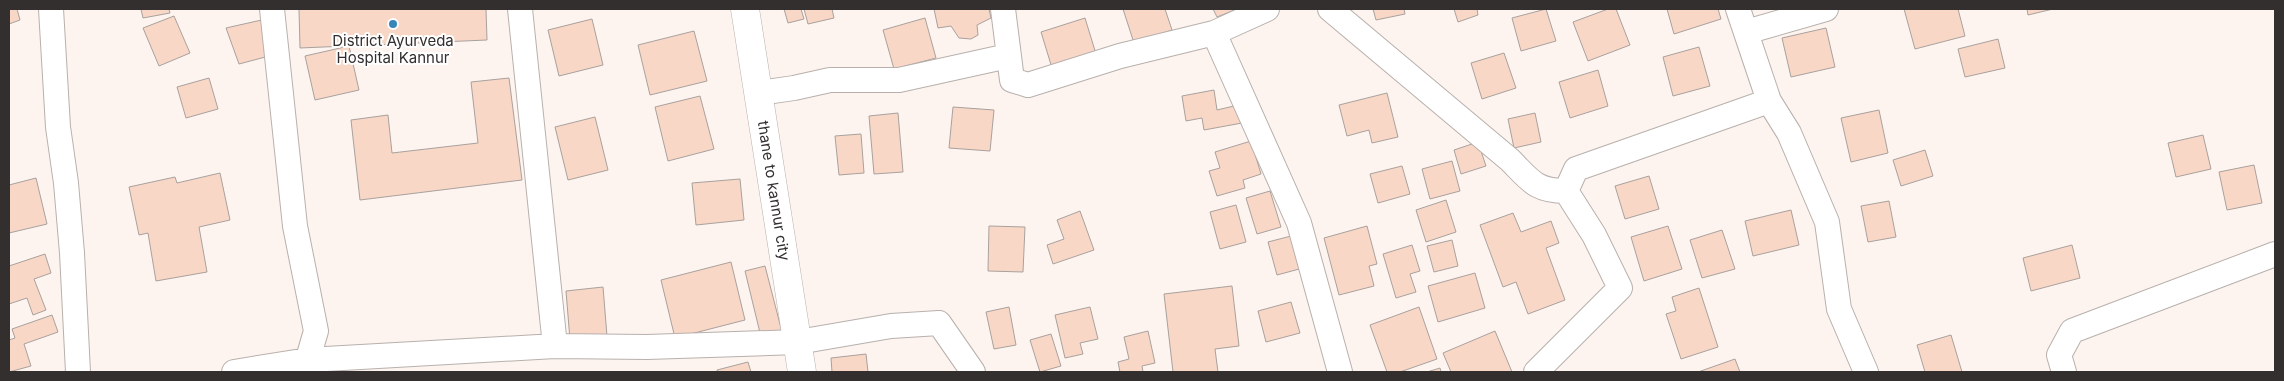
<svg xmlns="http://www.w3.org/2000/svg" width="2284" height="381" font-family="Inter,sans-serif">
<style>
.building{fill:#f8d7c7;stroke:#a9a19d}
.lines{fill:none;stroke-linecap:round;stroke-linejoin:round}
.street-casing{stroke:#b8b0ac;stroke-width:26}
.secondary-casing{stroke:#b8b0ac;stroke-width:29}
.street{stroke:#fff;stroke-width:24}
.secondary{stroke:#fff;stroke-width:28}
.poi-dot{fill:#3686b8;stroke:#fff;stroke-width:2}
.labels{text-anchor:middle;stroke-width:4;stroke-linejoin:round;paint-order:stroke}
.poi-label{font-size:15px;fill:#322f2e;stroke:#fff}
.street-label{font-size:15px;fill:#322f2e;stroke:#fff}
</style>
<rect width="100%" height="100%" fill="#fdf4f0"/>
<path class="building" d="M9 9H17L20 20 9 24Z
M141 9H169L170 13 143 18Z
M299 9H486L487 40 300 48Z
M784 9H801L804 19 788 23Z
M804 9H832L834 18 808 24Z
M934 9H989L991 18 977 25 978 35 971 39 959 38 951 26 938 28Z
M1123 9H1165L1172 30 1134 43Z
M1213 9H1237L1217 17Z
M1373 9H1404L1405 14 1376 20Z
M1454 9H1477L1478 15 1458 22Z
M1546 9 1556 41 1521 51 1512 18Z
M1608 9H1616L1630 45 1588 61 1573 22Z
M1667 9H1718L1721 19 1674 34Z
M1904 9H1958L1965 36 1915 49Z
M2027 9H2053L2028 15Z
M174 16 190 53 159 66 143 28Z
M925 18 936 58 894 69 883 30Z
M1085 18 1096 54 1052 68 1041 32Z
M266 19 273 55 239 64 226 28Z
M592 19 603 65 559 76 548 30Z
M1826 28 1835 67 1791 77 1782 38Z
M694 31 707 81 650 95 638 45Z
M1998 39 2005 68 1965 77 1958 49Z
M349 46 359 90 315 100 305 56Z
M1699 47 1710 86 1673 96 1663 57Z
M1504 53 1516 88 1482 99 1471 63Z
M1598 70 1608 106 1570 118 1559 82Z
M209 78 218 109 186 118 177 87Z
M509 78 522 180 360 200 351 120 388 115 392 153 478 143 471 82Z
M1214 90 1217 110 1234 106 1242 123 1204 130 1202 118 1186 121 1182 96Z
M1387 93 1398 137 1372 143 1369 130 1347 136 1339 105Z
M700 96 714 149 668 161 655 107Z
M953 107 994 110 990 151 949 148Z
M1879 110 1888 153 1851 162 1841 118Z
M898 113 903 172 874 174 869 116Z
M1535 113 1541 142 1514 148 1508 119Z
M595 117 608 170 568 180 555 127Z
M861 134 864 173 839 175 835 136Z
M2203 135 2211 169 2176 177 2168 143Z
M1251 141 1261 174 1243 180 1245 188 1217 196 1209 171 1220 168 1215 152Z
M1478 142 1486 166 1461 174 1454 150Z
M1925 150 1933 176 1901 186 1893 160Z
M1452 161 1460 191 1430 199 1422 169Z
M2254 165 2262 203 2227 210 2219 172Z
M1402 166 1410 194 1378 203 1370 174Z
M220 173 230 220 199 227 207 272 156 281 148 233 139 235 129 187 175 177 177 183Z
M1649 176 1659 209 1625 219 1615 186Z
M36 178 47 224 9 233V185Z
M740 179 744 220 696 225 692 183Z
M1270 191 1281 227 1257 234 1246 198Z
M1446 200 1456 232 1426 242 1416 210Z
M1889 201 1896 237 1868 242 1861 206Z
M1236 205 1246 242 1220 249 1210 212Z
M1791 210 1799 245 1753 256 1745 221Z
M1080 211 1094 250 1053 264 1047 245 1064 239 1057 220Z
M1513 213 1521 232 1551 221 1559 243 1546 248 1565 300 1528 314 1516 282 1503 287 1480 225Z
M989 226 1025 227 1023 272 988 271Z
M1367 226 1377 264 1369 266 1374 286 1339 295 1324 238Z
M1668 226 1682 269 1644 281 1631 237Z
M1722 230 1735 269 1702 278 1690 240Z
M1295 235 1303 268 1277 275 1268 242Z
M1452 240 1458 266 1434 272 1427 246Z
M1412 245 1420 271 1410 274 1416 292 1396 298 1383 254Z
M2072 245 2080 278 2031 291 2023 258Z
M45 254 51 273 34 279 46 310 33 315 27 298 9 304V266Z
M731 262 745 320 675 338 661 280Z
M765 266 782 332 761 337 745 271Z
M1475 273 1485 308 1438 322 1428 286Z
M1232 286 1239 346 1215 349 1218 372H1173L1164 294Z
M603 287 607 336 570 340 566 291Z
M1699 288 1718 347 1681 359 1666 314 1676 311 1672 297Z
M1291 302 1300 333 1266 342 1258 311Z
M1009 307 1016 345 994 349 986 312Z
M1090 307 1098 339 1080 343 1083 354 1065 358 1055 315Z
M1419 307 1437 359 1400 372H1387L1370 325Z
M52 315 58 332 24 344 31 366 9 372V340L15 338 12 329Z
M1148 331 1155 363 1142 366 1143 372H1120L1118 362 1129 359 1124 337Z
M1495 331 1512 372H1451L1443 353Z
M1051 334 1061 366 1040 372 1030 340Z
M1951 335 1962 372H1925L1917 345Z
M866 354 868 372H832L831 358Z
M1735 359 1740 372H1698Z
M748 362 751 372H717V370Z
M1440 368 1441 372H1427Z"/>
<g class="lines">
<g class="street-casing">
<path id="street" d="M51 9 58 127 66 183 72 253 78 372
M272 9 295 226 316 331 304 372
M520 9 555 346
M1003 9 1012 80 1028 85 1120 56 1214 33 1267 9
M1330 9 1510 160C1530 180 1535 191 1566 191
M1738 9 1769 101 1789 133 1827 222 1839 309 1866 372
M1746 32 1826 9
M1214 33 1299 223 1340 372
M759 93 794 88 830 80H899L1008 56
M234 372 308 360 555 346 647 347 798 342 891 326 939 323 973 372
M1536 372 1620 288 1594 235 1566 191 1576 169 1769 101
M2064 372 2059 355 2072 331 2275 254"/>
</g>
<g class="secondary-casing">
<g id="secondary">
<path id="s1" d="M745 9 802 372"/>
</g>
</g>
<use href="#street" class="street"/>
<use href="#secondary" class="secondary"/>
</g>
<circle class="poi-dot" cx="393" cy="24" r="5"/>
<g class="labels">
<g class="poi-label">
<text x="393" y="46">District Ayurveda<tspan x="393" dy="17">Hospital Kannur</tspan></text>
</g>
<g class="street-label">
<text dy="5" stroke="none"><textPath href="#s1" startOffset="184">thane to kannur city</textPath></text>
</g>
</g>
<rect width="2284" height="381" fill="none" stroke="#322f2e" stroke-width="20"/>
</svg>
